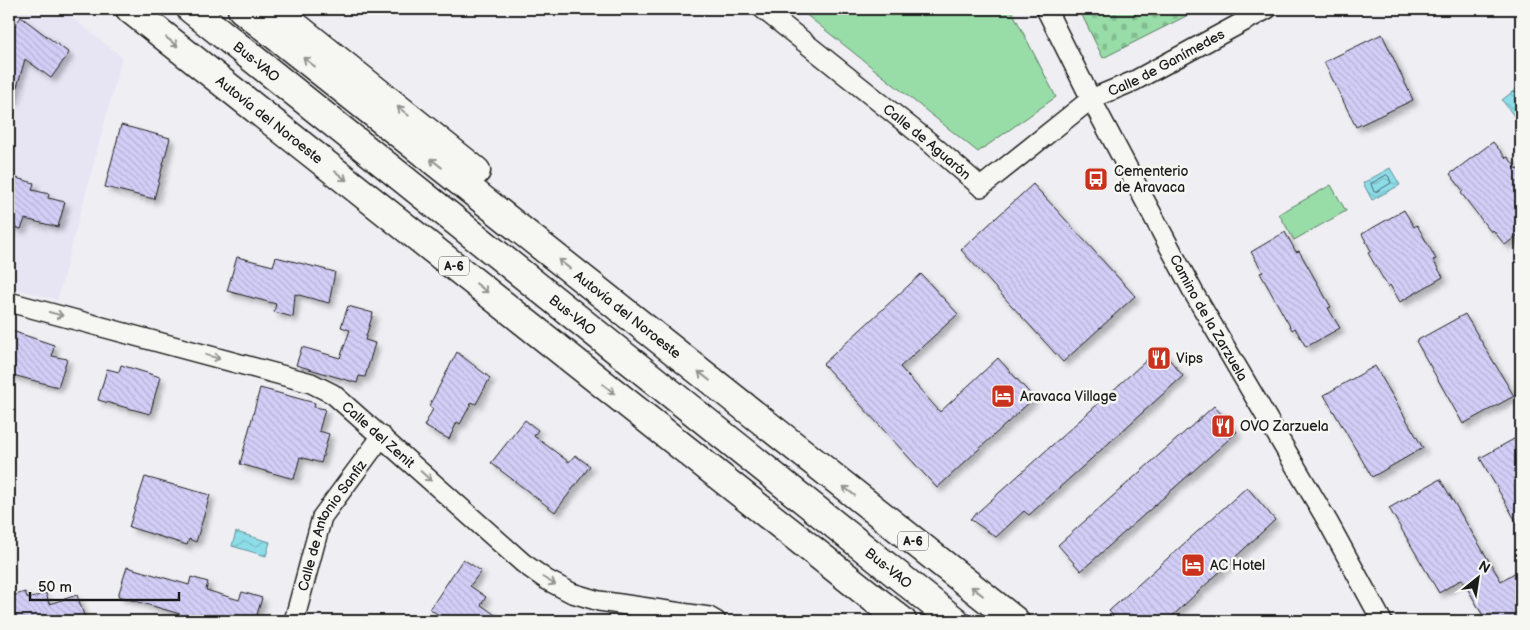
<svg xmlns="http://www.w3.org/2000/svg" width="1530" height="630" font-family="'Balsamiq Sans',sans-serif">
<style>
.built{fill:#e7e4f4}
.cemetery{fill:url(#cemetery-stones);stroke:#5a7c62}
.park{fill:#98dca8;stroke:#5a7c62}
.water{fill:url(#water-waves);stroke:#609097}
.lines{fill:none;stroke-linecap:round;stroke-linejoin:round}
.shore{stroke:#49696e;stroke-width:1}
.building{fill:url(#building-back-hatch);stroke:#1c1c1c;filter:url(#shadow)}
.minor-casing{stroke:#1c1c1c;stroke-width:22}
.motorway-casing{stroke:#1c1c1c;stroke-width:31}
.minor{stroke:#f6f6f2;stroke-width:19}
.motorway{stroke:#f6f6f2;stroke-width:28}
.oneway{stroke:#949492}
.labels{text-anchor:middle;stroke-width:5;stroke-linejoin:round;paint-order:stroke}
.shield{fill:#f6f6f2;stroke:#5d5d5c;stroke-width:1}
.shield-label{font-size:12px;font-weight:bold;fill:#1c1c1c}
.street-label{font-size:14px;fill:#1c1c1c;stroke:#f6f6f2}
.poi-label{font-size:14px;fill:#1c1c1c;stroke:#f6f6f2;text-anchor:start}
</style>
<defs>
<pattern id="cemetery-stones" width="16" height="16" patternUnits="userSpaceOnUse" patternTransform="scale(1.25)"><rect width="16" height="16" fill="#98dca8"/><path d="M2 7V4a2 2 0 0 1 4 0v3zM10 15v-3a2 2 0 0 1 4 0v3z" fill="#82bc90"/></pattern>
<pattern id="water-waves" width="16" height="10" patternUnits="userSpaceOnUse" patternTransform="scale(1.25)"><rect width="16" height="10" fill="#8ddde9"/><path d="M0 5q4-4 8 0t8 0" fill="none" stroke="#79bdc7"/></pattern>
<pattern id="building-back-hatch" width="6" height="6" patternUnits="userSpaceOnUse" patternTransform="scale(1.25)"><rect width="6" height="6" fill="#d3cef7"/><path d="M-1 5l2 2M0 0l6 6M5-1l2 2" fill="none" stroke="#b5b0d3"/></pattern>
<filter id="shadow"><feDropShadow dx="4.5" dy="4.5" stdDeviation="2.5" flood-color="#0004"/></filter>
</defs>
<rect width="100%" height="100%" fill="#efeef3"/>
<filter id="ink" filterUnits="userSpaceOnUse"><feTurbulence type="fractalNoise" baseFrequency=".02" numOctaves="2"/><feDisplacementMap in="SourceGraphic" scale="10" xChannelSelector="R" yChannelSelector="G"/><feConvolveMatrix kernelMatrix="1 2 1 2 8 2 1 2 1" color-interpolation-filters="sRGB"/></filter>
<g filter="url(#ink)">
<path class="built" d="M9 9H61L122 57 57 300 9 287Z"/>
<path class="cemetery" d="M1079 9H1200L1103 58Z"/>
<path class="park" d="M799 9H1011L1056 97 978 152Z
M1331 185 1346 211 1294 240 1279 214Z"/>
<path class="water" d="M1521 85V123L1520 124 1502 100Z
M1390 168 1400 185 1372 200 1363 183Z
M236 532 270 542 266 556 232 546Z"/>
<g class="lines">
<path class="shore" d="M1387 175 1389 177 1391 183 1376 192H1374L1371 184Z"/>
</g>
<path class="building" d="M21 17 69 53 51 78 25 59 13 101 9 100V33Z
M1382 34 1413 100 1356 127 1324 62Z
M121 125 170 138 154 199 105 187Z
M1493 142 1506 158 1508 157 1521 174V232L1505 245 1493 230 1491 232 1461 193 1463 191 1450 174Z
M9 176 34 183 32 190 49 194 48 198 65 202 58 227 25 219 21 229 9 225Z
M1033 184 1135 296 1063 362 961 250Z
M1404 210 1414 227 1417 225 1436 259 1433 260 1443 277 1400 302 1390 285 1388 287 1368 253 1371 251 1362 234Z
M1285 232 1296 252 1299 251 1331 307 1328 308 1340 328 1306 347 1295 328 1292 330 1260 273 1263 272 1251 252Z
M237 257 273 266 276 257 335 272 329 303 295 294 293 317 274 312 276 304 227 291Z
M921 274 958 314 900 367 940 412 998 358 1034 398 937 488 823 364Z
M348 306 373 313 365 340 375 343 365 377 359 376 357 383 296 365 302 347 340 358 350 330 341 327Z
M1465 314 1514 396 1463 424 1416 341Z
M9 330 54 345 52 356 67 359 58 387 9 374Z
M1160 348 1183 376 1029 515 1024 511 996 537 970 519Z
M457 352 490 378 476 404 472 402 460 424 457 422 449 439 424 426 433 409 429 406Z
M121 365 160 377 150 414 98 400 107 369 119 372Z
M1375 366 1423 448 1372 477 1324 395Z
M260 388 315 403 314 407 325 409 319 431 329 434 321 463 300 457 294 479 240 464Z
M1214 406 1237 432 1081 571 1058 545Z
M525 420 538 430 534 436 569 462 575 455 590 466 555 512 491 463Z
M1521 435V530L1480 458Z
M145 477 210 495 196 542 189 539 187 545 129 527Z
M1440 479 1501 581 1521 569V621H1486L1462 579 1439 593 1389 508Z
M1247 487 1275 520 1167 621H1118L1109 611Z
M463 559 481 571 470 586 486 597 481 605 504 621H448L430 609Z
M127 567 189 585 191 577 208 582 206 590 239 600 242 592 262 598 255 621H178L180 614 118 596Z
M25 592 28 599 46 593 49 604 77 595 86 621H9V597Z"/>
<g class="lines">
<g class="minor-casing">
<g id="minor">
<path id="s1" d="M763 9 928 141 981 187 1091 99 1134 81 1267 9"/>
<path id="s2" d="M1046 9 1091 99 1196 297 1328 522 1382 621"/>
<path id="s3" d="M9 302 311 383 333 394 523 563 547 580 572 593 599 601 709 617 716 621"/>
<path id="s4" d="M294 621 322 517 382 436"/>
</g>
</g>
<g class="motorway-casing">
<g id="motorway">
<path id="s5" d="M130 9 902 621"/>
<path id="s6" d="M191 9 955 621"/>
<path id="s7" d="M242 9 1015 621"/>
<path d="M274 9 476 171"/>
</g>
</g>
<use href="#minor" class="minor"/>
<use href="#motorway" class="motorway"/>
</g>
<defs><path id="oneway-shaft" d="M-6 0H5M1.5-3L5.5 0L1.5 3" fill="none" stroke-width="1.6" stroke-linecap="round" stroke-linejoin="round" transform="scale(1.25)"/></defs>
<g class="oneway">
<use href="#oneway-shaft" transform="translate(172 42) rotate(38)"/>
<use href="#oneway-shaft" transform="translate(309 62) rotate(-142)"/>
<use href="#oneway-shaft" transform="translate(403 111) rotate(-141)"/>
<use href="#oneway-shaft" transform="translate(436 163) rotate(-142)"/>
<use href="#oneway-shaft" transform="translate(341 176) rotate(38)"/>
<use href="#oneway-shaft" transform="translate(564 264) rotate(-142)"/>
<use href="#oneway-shaft" transform="translate(482 288) rotate(38)"/>
<use href="#oneway-shaft" transform="translate(56 314) rotate(15)"/>
<use href="#oneway-shaft" transform="translate(213 357) rotate(15)"/>
<use href="#oneway-shaft" transform="translate(704 376) rotate(-142)"/>
<use href="#oneway-shaft" transform="translate(609 389) rotate(38)"/>
<use href="#oneway-shaft" transform="translate(426 476) rotate(42)"/>
<use href="#oneway-shaft" transform="translate(849 491) rotate(-142)"/>
<use href="#oneway-shaft" transform="translate(549 581) rotate(30)"/>
<use href="#oneway-shaft" transform="translate(977 591) rotate(-142)"/>
</g>
</g>
<defs>
<g id="bus-square" transform="scale(1.25)"><rect x="-9" y="-9" width="18" height="18" rx="4" fill="#c8321e" stroke="#f6f6f2"/><path d="M-5-6H5V4H4V6H2V4H-2V6H-4V4H-5ZM-3.5-4V0h7V-4ZM-3.5 1.2v1.5H-2V1.2ZM2 1.2v1.5H3.5V1.2Z" fill="#fff"/></g>
<g id="restaurant-square" transform="scale(1.25)"><rect x="-9" y="-9" width="18" height="18" rx="4" fill="#c8321e" stroke="#f6f6f2"/><path d="M-5-6h1v4h1v-4h1v4h1v-4h1v5L-1.5 .5V6h-2V.5L-5-1ZM5-6V6H3V1.5H1.5Q1.5-4 5-6Z" fill="#fff"/></g>
<g id="hotel-square" transform="scale(1.25)"><rect x="-9" y="-9" width="18" height="18" rx="4" fill="#c8321e" stroke="#f6f6f2"/><path d="M-6-4.5h1.5V1H6V5H4.5V3h-9V5H-6ZM-4 0a1.8 1.8 0 1 1 3.6 0ZM.5 0V-2.5h3Q6-2.5 6 0Z" fill="#fff"/></g>
</defs>
<g fill-rule="evenodd">
<use href="#bus-square" x="1096" y="179"/>
<use href="#restaurant-square" x="1159" y="358"/>
<use href="#hotel-square" x="1003" y="396"/>
<use href="#restaurant-square" x="1223" y="426"/>
<use href="#hotel-square" x="1193" y="565"/>
</g>
<g class="labels">
<g class="shield">
<rect x="439" y="256.5" width="30" height="19" rx="4"/>
<rect x="898" y="531.5" width="30" height="19" rx="4"/>
</g>
<g class="shield-label">
<text x="454" y="270">A-6</text>
<text x="913" y="545">A-6</text>
</g>
<g class="street-label">
<text dy="5" stroke="none"><textPath href="#s6" startOffset="84">Bus-VAO</textPath></text>
<text dy="5" stroke="none"><textPath href="#s1" startOffset="506">Calle de Ganímedes</textPath></text>
<text dy="5" stroke="none"><textPath href="#s5" startOffset="178">Autovía del Noroeste</textPath></text>
<text dy="5" stroke="none"><textPath href="#s1" startOffset="211">Calle de Aguarón</textPath></text>
<text dy="5" stroke="none"><textPath href="#s6" startOffset="489">Bus-VAO</textPath></text>
<text dy="5" stroke="none"><textPath href="#s7" startOffset="492">Autovía del Noroeste</textPath></text>
<text dy="5" stroke="none"><textPath href="#s2" startOffset="349">Camino de la Zarzuela</textPath></text>
<text dy="5" stroke="none"><textPath href="#s3" startOffset="398">Calle del Zenit</textPath></text>
<text dy="5" stroke="none"><textPath href="#s4" startOffset="104">Calle de Antonio Sanfiz</textPath></text>
<text dy="5" stroke="none"><textPath href="#s6" startOffset="894">Bus-VAO</textPath></text>
</g>
<g class="poi-label">
<text x="1114" y="176">Cementerio<tspan x="1114" dy="16">de Aravaca</tspan></text>
<text x="1176" y="363">Vips</text>
<text x="1020" y="401">Aravaca Village</text>
<text x="1240" y="431">OVO Zarzuela</text>
<text x="1210" y="570">AC Hotel</text>
</g>
</g>
<rect width="1530" height="630" fill="none" stroke="#f6f6f2" stroke-width="30"/>
<rect x="15" y="15" width="1500" height="600" fill="none" stroke="#1c1c1c" stroke-width="2" filter="url(#ink)"/>
<g transform="translate(1478 578) rotate(30)" stroke="#f6f6f2" stroke-width="4" paint-order="stroke">
<path d="M0-4L9 19L0 12L-9 19Z" fill="#1c1c1c"/>
<text y="-8" font-size="14" font-weight="bold" text-anchor="middle" fill="#1c1c1c">N</text>
</g>
<path d="M30 592v8h149v-8" fill="none" stroke="#1c1c1c" stroke-width="2.5"/>
<text x="38" y="592" font-size="15" fill="#1c1c1c" stroke="#f6f6f2" stroke-width="4" paint-order="stroke">50 m</text>
</svg>
